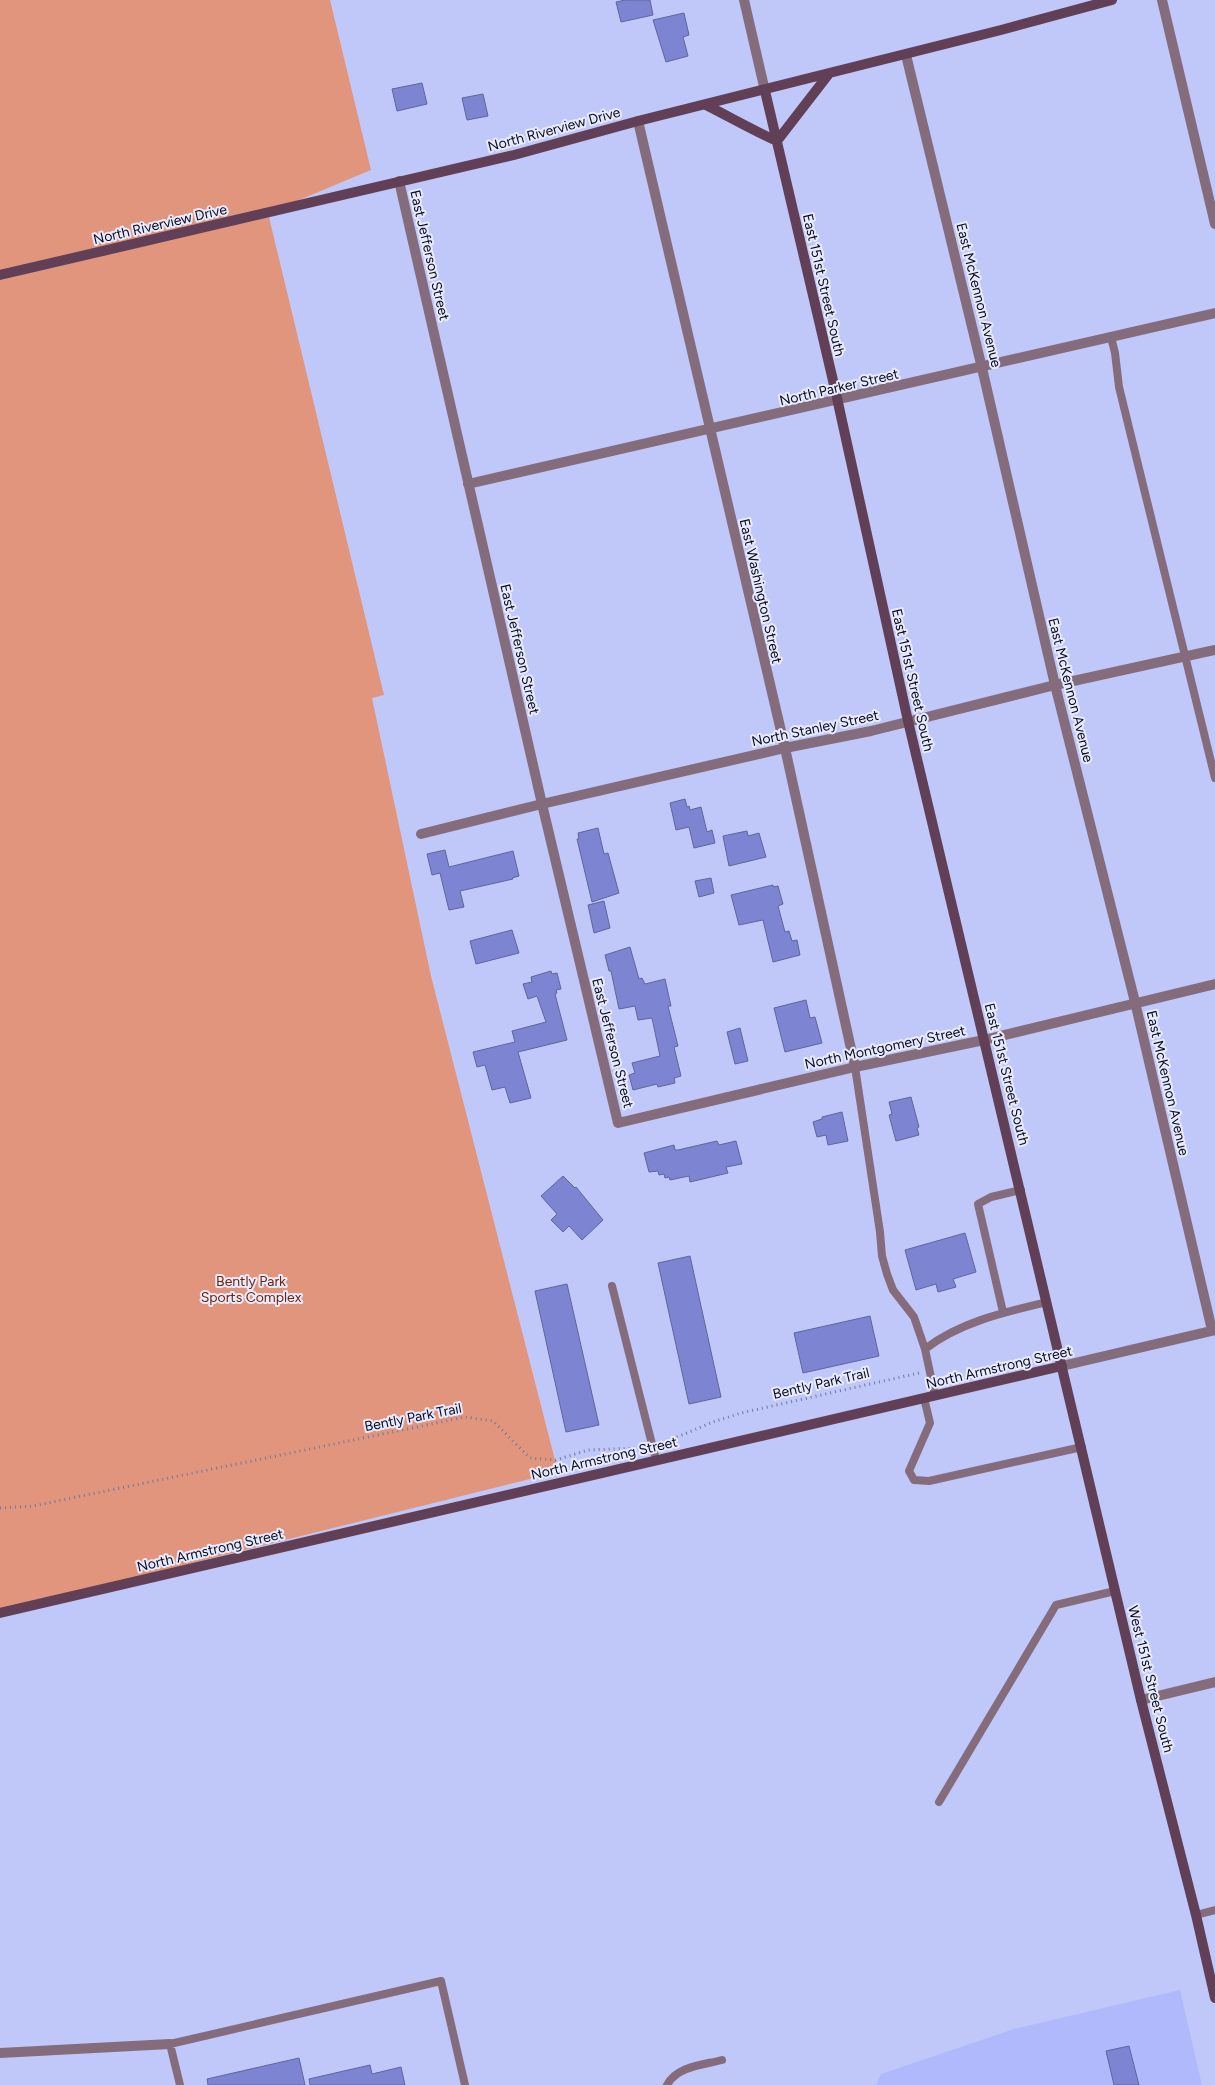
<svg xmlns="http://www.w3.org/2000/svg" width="1215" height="2085" font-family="Figtree,sans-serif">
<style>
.built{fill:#b0b9fc}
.green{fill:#e2957d}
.building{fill:#7d85d2;stroke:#5f659b}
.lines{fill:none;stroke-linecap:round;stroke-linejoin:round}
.path{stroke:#73789d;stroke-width:3;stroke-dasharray:1 4;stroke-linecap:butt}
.lane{stroke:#846c7d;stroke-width:8}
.street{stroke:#846c7d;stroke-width:10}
.secondary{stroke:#614057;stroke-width:10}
.labels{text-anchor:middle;stroke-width:4;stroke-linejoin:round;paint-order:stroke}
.street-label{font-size:14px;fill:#08091d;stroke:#e8ebfe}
.park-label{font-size:14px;fill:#702205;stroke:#e8ebfe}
</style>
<rect width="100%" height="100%" fill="#c0c8f9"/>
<path class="built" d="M1180 1990 1202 2085H876L881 2074 1014 2029Z"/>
<path class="green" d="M0 0H330L371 170 268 213 384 695 372 698 431 976 558 1472 0 1611Z"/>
<path class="building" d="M625 0H650L653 15 621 22 616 2Z
M684 13 689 35 683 37 688 56 666 62 653 20Z
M422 83 427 104 397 111 392 89Z
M483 94 488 116 467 120 462 98Z
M685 799 687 807 689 806 690 810 701 807 707 832 712 830 715 843 694 848 689 827 676 830 670 803Z
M598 828 604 854 608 853 619 893 592 902 577 839H579L578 833Z
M747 831 748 836 759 833 766 857 729 866 723 836Z
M445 850 449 867 513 851 519 876 512 878 513 879 460 891 464 907 449 910 440 873 432 875 427 854Z
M711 878 714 893 699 897 695 881Z
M773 885V887L778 886 783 904 778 906 785 932 789 931 792 941 797 940 800 955 773 962 763 920 739 925 731 895Z
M604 901 610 928 594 933 588 905Z
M512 930 519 953 476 964 470 941Z
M630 947 639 979 642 978 645 984 665 979 671 1006H668L678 1046 674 1047 681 1076 674 1078 675 1083 658 1087 657 1084 633 1090 629 1075 635 1073 632 1063 660 1056 652 1018 638 1020 635 1006 619 1009 611 971H609L605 955Z
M551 971 552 974 557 973 561 989 556 990 557 993 555 994 567 1040 518 1052 531 1098 510 1103 505 1087 492 1090 485 1065 477 1067 473 1052 515 1042 512 1031 546 1022 537 996 528 999 523 984 532 982 531 977Z
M806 1000 810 1018 815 1017 822 1043 785 1052 774 1008Z
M740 1028 748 1061 735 1064 727 1032Z
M911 1097 919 1127 917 1128 919 1135 896 1141 889 1115 892 1114 889 1102Z
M842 1112 848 1141 828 1145 826 1135 817 1137 813 1122 822 1119V1117Z
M717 1141 719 1145 736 1141 742 1164 726 1167 728 1173 690 1182 689 1176 670 1180 669 1177 665 1178 664 1174 659 1175 658 1171 649 1172 644 1153 674 1145 675 1150H678Z
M563 1176 575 1188 576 1187 603 1220 582 1240 569 1226 563 1232 551 1220 557 1214 541 1196Z
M965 1233 976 1272 953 1279 956 1287 938 1292 936 1284 916 1290 905 1250Z
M690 1256 721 1397 689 1404 658 1263Z
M567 1284 599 1425 566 1432 535 1291Z
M870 1316 879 1356 803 1373 794 1333Z
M1129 2046 1139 2085H1114L1106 2051Z
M299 2058 305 2085H208L207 2079Z
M370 2065 372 2074 401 2067 405 2085H310L309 2079Z"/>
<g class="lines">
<path class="path" d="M663 1443 713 1422 741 1413 919 1373
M0 1508 33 1506 465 1417 493 1421 530 1458 556 1460 588 1450 642 1448"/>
<path class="lane" d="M1111 337 1115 353 1119 387 1215 778
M855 1067 880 1232 882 1256 887 1274 893 1290 914 1317 925 1349 935 1396
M612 1286 656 1460
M1003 1312 978 1204 991 1197 1021 1190
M925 1349C960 1322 1005 1312 1047 1302
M924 1398 930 1423 909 1471 914 1480 929 1481 1082 1447
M939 1802 1056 1605 1115 1591
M1196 1915 1215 1910
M180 2085 170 2044 441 1981 465 2085
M667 2085C677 2066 703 2065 722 2060"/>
<path class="street" d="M744 0 765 91
M1162 0 1215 224
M906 55 982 368 1055 685 1135 1002 1212 1330
M638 121 785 748 855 1067
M399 181 542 804 618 1123 855 1067 984 1040 1215 984
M468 484 1215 313
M421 834 542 804 785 748 871 731 1055 685 1215 650
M1062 1366 1215 1330
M1141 1700 1215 1682
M0 2053 170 2044"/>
<path class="secondary" d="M765 91 835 389 908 721 1141 1700 1196 1915 1215 1998
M706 105C730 117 752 130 777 141
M777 141 828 75
M0 275 514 155 638 121 1001 30 1112 0
M0 1613 1062 1366"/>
</g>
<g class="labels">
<g class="street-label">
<text transform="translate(554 129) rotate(-15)" y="5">North Riverview Drive</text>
<text transform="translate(160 224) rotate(-13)" y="5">North Riverview Drive</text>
<text transform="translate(430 255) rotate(77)" y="5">East Jefferson Street</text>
<text transform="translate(824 285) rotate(77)" y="5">East 151st Street South</text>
<text transform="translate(979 295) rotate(76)" y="5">East McKennon Avenue</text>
<text transform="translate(839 387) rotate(-13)" y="5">North Parker Street</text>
<text transform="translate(761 591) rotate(77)" y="5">East Washington Street</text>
<text transform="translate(520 649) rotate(77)" y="5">East Jefferson Street</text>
<text transform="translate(913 680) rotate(77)" y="5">East 151st Street South</text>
<text transform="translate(1071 690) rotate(76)" y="5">East McKennon Avenue</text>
<text transform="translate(815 728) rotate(-12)" y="5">North Stanley Street</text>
<text transform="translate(613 1043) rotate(76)" y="5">East Jefferson Street</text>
<text transform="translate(885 1047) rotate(-12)" y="5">North Montgomery Street</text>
<text transform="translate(1007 1074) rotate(76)" y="5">East 151st Street South</text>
<text transform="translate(1168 1083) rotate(77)" y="5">East McKennon Avenue</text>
<text transform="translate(999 1367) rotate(-13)" y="5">North Armstrong Street</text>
<text transform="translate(821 1383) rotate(-13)" y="5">Bently Park Trail</text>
<text transform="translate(413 1417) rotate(-11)" y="5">Bently Park Trail</text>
<text transform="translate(604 1458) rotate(-13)" y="5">North Armstrong Street</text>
<text transform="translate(210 1550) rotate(-13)" y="5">North Armstrong Street</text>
<text transform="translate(1151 1679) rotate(76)" y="5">West 151st Street South</text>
</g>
<g class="park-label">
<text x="251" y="1286">Bently Park<tspan x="251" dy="16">Sports Complex</tspan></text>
</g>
</g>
</svg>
